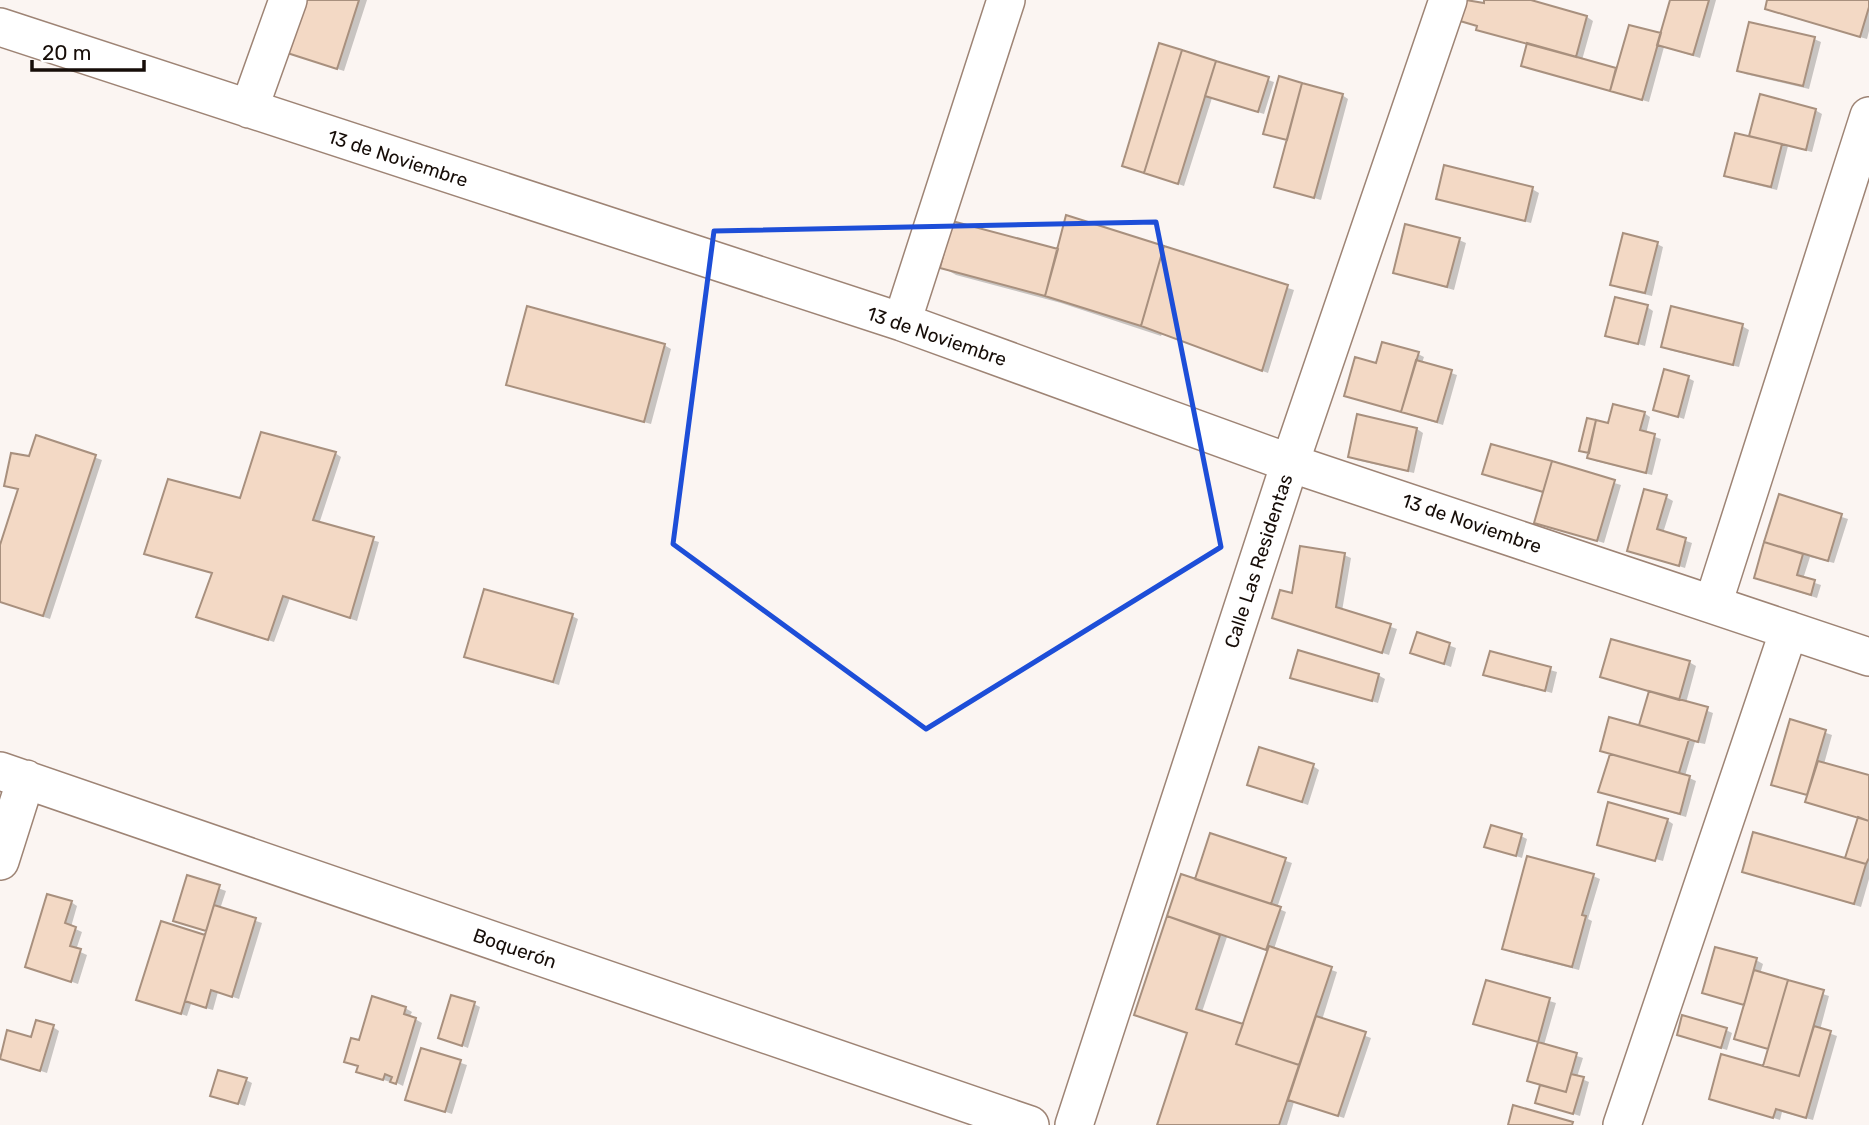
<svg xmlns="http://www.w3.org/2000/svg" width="1869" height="1125" font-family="Rubik,sans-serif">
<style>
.shadow{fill:#0003;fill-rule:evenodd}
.building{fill:#f3d9c5;stroke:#a8907e;stroke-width:2}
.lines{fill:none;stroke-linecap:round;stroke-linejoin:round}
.minor-casing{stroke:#9e8475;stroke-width:40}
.minor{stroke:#fff;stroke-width:37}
.marked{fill:none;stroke:#1d4ed8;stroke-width:5;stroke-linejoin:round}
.labels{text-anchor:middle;stroke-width:5;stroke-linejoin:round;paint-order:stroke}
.street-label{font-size:19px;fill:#160d08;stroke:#fff}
</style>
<rect width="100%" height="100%" fill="#fbf5f2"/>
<path class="shadow" d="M296 0H367L344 71 287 53Z
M1486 0H1524L1587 17 1593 21 1582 60 1617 70 1662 35 1672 0H1716L1700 58 1664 47 1649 102 1523 65 1529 44 1462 20 1485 5Z
M1769 0H1869V31L1867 39 1773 12 1767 8Z
M1814 39 1821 42 1809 89 1745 74 1739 70Z
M1161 45 1274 82 1264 114 1212 98 1184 186 1124 165Z
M1342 95 1348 99 1321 200 1276 187 1289 141 1266 133Z
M1761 96 1815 110 1822 114 1812 152 1788 146 1777 190 1733 179 1726 175 1750 138Z
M1532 189 1539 193 1531 223 1444 201 1438 198Z
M1067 217 1294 290 1268 373 1162 334 1161 336 1061 303 956 275 942 267 1059 251Z
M1459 240 1466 243 1454 290 1395 273Z
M1657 244 1663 247 1652 296 1618 288 1612 284Z
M1647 307 1653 311 1645 346 1607 335Z
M1742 326 1749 330 1739 367 1669 350 1663 346Z
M664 345 671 349 651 424 514 387 508 384Z
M1418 354 1424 357 1422 363 1457 375 1443 425 1346 395 1377 365Z
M1688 378 1694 381 1684 419 1655 409Z
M1644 413 1650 417 1646 434 1661 439 1652 475 1595 461 1589 458 1590 454 1581 450 1610 425Z
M1359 416 1417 429 1423 433 1414 473 1356 460 1350 457Z
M37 437 102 460 50 619 0 602V551L20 490 6 485 31 458Z
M1492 446 1621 485 1604 543 1536 522 1545 493 1484 473Z
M335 453 341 457 319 524 379 542 357 621 290 598 274 642 205 619 214 574 153 556Z
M1666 497 1673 501 1663 533 1692 543 1685 568 1629 550Z
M1780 497 1848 519 1834 563 1810 557 1803 579 1821 585 1817 598 1756 578Z
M1344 555 1351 558 1342 611 1397 629 1389 655 1274 617 1294 595Z
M572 616 578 619 559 685 466 656Z
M1418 634 1456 648 1451 667 1412 652Z
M1491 653 1557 672 1552 693 1485 674Z
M1689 662 1696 666 1686 703 1713 713 1705 744 1695 742 1685 776 1696 781 1686 817 1601 791 1611 754 1602 750 1641 728 1650 692 1602 677Z
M1378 675 1385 679 1378 703 1292 677Z
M1791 721 1832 735 1824 764 1869 777V879L1861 907 1744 871 1847 861 1859 818 1814 805 1807 801 1809 796 1773 784Z
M1313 766 1319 770 1308 805 1249 784Z
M1667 820 1673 824 1663 861 1603 845Z
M1211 835 1292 863 1277 908 1286 912 1274 949 1337 972 1322 1020 1371 1038 1344 1118 1294 1102 1287 1125H1159L1189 1034 1136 1014 1182 877 1196 881ZM1227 937 1269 951 1244 1027 1202 1012Z
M1521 836 1527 839 1522 858 1486 846Z
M1593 876 1600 879 1588 919 1592 921 1579 970 1510 952 1504 948Z
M188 877 226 891 220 909 262 923 239 999 218 992 213 1010 191 1004 187 1016 138 999 206 937 208 932 175 920Z
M71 902 77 906 71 927 82 932 76 950 87 955 78 984 27 966Z
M1756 960 1763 964 1760 974 1829 996 1820 1030 1837 1036 1813 1120 1782 1112 1780 1120 1711 1098 1764 1068 1770 1050 1736 1038 1745 1006 1704 993Z
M1487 982 1556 1003 1544 1045 1583 1058 1577 1077 1589 1082 1580 1116 1537 1102 1542 1086 1529 1080 1539 1043 1482 1026Z
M474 1004 480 1007 468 1048 440 1037Z
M405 1008 412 1012 410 1016 422 1023 403 1086 391 1080 390 1082 365 1074 360 1067 346 1061 360 1042Z
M53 1027 59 1031 47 1073 0 1057 8 1032 32 1039Z
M1726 1030 1732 1033 1727 1050 1679 1035Z
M422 1050 467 1065 452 1114 407 1099Z
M246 1080 252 1083 245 1106 212 1095Z"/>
<path class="building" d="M294 0H359L337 69 278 50Z
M1466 0 1484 3V0H1531L1587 16 1576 57 1476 30 1477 26 1460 21Z
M1670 0H1709L1693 55 1657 45Z
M1767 0H1869V7L1860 37 1765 9Z
M1749 22 1815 37 1803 86 1737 71Z
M1629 25 1661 33 1642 100 1610 91Z
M1159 43 1182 50 1144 173 1122 166Z
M1527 43 1616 68 1610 91 1521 66Z
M1182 50 1216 61 1178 184 1144 173Z
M1216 61 1269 77 1258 112 1205 96Z
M1279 76 1302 83 1287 140 1263 134Z
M1302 83 1343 94 1314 198 1274 187Z
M1760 94 1816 109 1806 150 1749 136Z
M1735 133 1782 144 1771 187 1724 176Z
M1444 165 1533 187 1525 221 1436 199Z
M1066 215 1164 246 1141 326 1045 296Z
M952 221 1058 249 1045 296 940 268Z
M1405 224 1460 238 1447 287 1393 273Z
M1623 233 1658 242 1645 293 1610 285Z
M1164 246 1288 285 1262 371 1141 326Z
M1615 297 1648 305 1638 344 1605 336Z
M527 306 665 344 644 422 506 385Z
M1671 306 1743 324 1733 365 1661 347Z
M1382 342 1419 352 1401 412 1344 396 1355 357 1376 363Z
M1416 360 1452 370 1437 422 1401 412Z
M1664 369 1689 376 1678 417 1653 410Z
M1613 404 1645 412 1640 430 1655 434 1646 473 1587 458 1596 420 1608 423Z
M1357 414 1417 428 1408 471 1348 457Z
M1587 418 1596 420 1589 453 1579 451Z
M261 432 336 452 313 520 374 537 350 618 283 596 268 640 196 617 212 573 144 554 168 479 240 498Z
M36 435 96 455 43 616 0 602V545L18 489 4 486 11 453 29 456Z
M1491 444 1552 461 1543 492 1482 474Z
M1552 461 1615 480 1597 541 1534 523Z
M1644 489 1667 495 1657 529 1686 538 1679 566 1627 551Z
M1779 494 1842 514 1828 561 1764 542Z
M1764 542 1803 554 1797 575 1815 580 1811 595 1754 578Z
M1300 546 1345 553 1336 607 1391 624 1382 653 1272 618 1280 590 1292 593Z
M484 589 573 614 553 682 464 657Z
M1417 632 1450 643 1444 664 1410 653Z
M1611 639 1690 661 1679 700 1600 677Z
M1298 650 1379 674 1372 701 1290 678Z
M1490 651 1551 667 1545 691 1483 675Z
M1649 691 1708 707 1698 742 1639 725Z
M1609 717 1689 739 1679 773 1600 751Z
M1790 719 1826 730 1807 795 1771 785Z
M1259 747 1314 764 1302 802 1247 785Z
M1610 754 1690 776 1680 814 1598 792Z
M1818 761 1869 775V821L1805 802Z
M1608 802 1668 819 1655 861 1597 845Z
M1858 817 1869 821V858L1866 864 1845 858Z
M1491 825 1522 834 1516 856 1484 847Z
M1753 832 1866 864 1854 904 1742 872Z
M1210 833 1286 858 1271 904 1195 879Z
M1527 856 1594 874 1582 915 1586 916 1572 967 1502 949Z
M1181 874 1281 907 1266 950 1167 916Z
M187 875 220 885 206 931 173 921Z
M47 894 72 901 65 923 76 927 70 946 81 949 71 982 25 967Z
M214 905 256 918 232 997 211 990 206 1008 185 1001Z
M1167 916 1220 935 1196 1009 1243 1024 1236 1044 1299 1065 1279 1125H1157L1187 1033 1134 1015Z
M161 921 205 935 181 1014 136 1000Z
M1269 946 1332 967 1299 1065 1236 1044Z
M1715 947 1757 958 1744 1005 1702 993Z
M1754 970 1788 980 1768 1049 1734 1039Z
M1486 980 1550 998 1538 1042 1473 1024Z
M1788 980 1824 990 1799 1076 1763 1066Z
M451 995 475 1002 462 1046 438 1038Z
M372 996 406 1007 404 1014 416 1018 396 1084 390 1082 392 1077 385 1074 383 1080 356 1072 358 1066 344 1062 351 1038 359 1040Z
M1682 1015 1727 1028 1721 1048 1677 1035Z
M1316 1016 1366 1032 1338 1116 1288 1100Z
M36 1020 54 1025 40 1071 0 1059 7 1030 31 1037Z
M1814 1026 1831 1031 1806 1118 1776 1109 1773 1118 1709 1099 1721 1054 1799 1076Z
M1538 1042 1577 1053 1566 1092 1527 1081Z
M421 1048 461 1060 445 1112 405 1100Z
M218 1070 247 1078 238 1104 210 1096Z
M1571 1074 1584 1077 1573 1114 1535 1103 1540 1085 1566 1092Z
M1513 1105 1573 1122 1572 1125H1508Z"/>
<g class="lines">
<g class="minor-casing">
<path id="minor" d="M0 27 902 322 1290 463 1869 657
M249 109 288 0
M902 322 1006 0
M1713 604 1869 116
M0 771 1030 1125
M0 861 26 779
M1074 1125 1290 463 1448 0
M1622 1125 1789 630"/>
</g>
<use href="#minor" class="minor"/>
</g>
<path class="marked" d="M1156 222 1221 547 926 729 673 544 714 231Z"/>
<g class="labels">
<g class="street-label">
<text transform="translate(398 158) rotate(18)" y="7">13 de Noviembre</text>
<text transform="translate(937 336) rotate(19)" y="7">13 de Noviembre</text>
<text transform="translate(1472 523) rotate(19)" y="7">13 de Noviembre</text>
<text transform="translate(1258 561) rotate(-72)" y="7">Calle Las Residentas</text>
<text transform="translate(515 948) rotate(19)" y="7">Boquerón</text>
</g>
</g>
<path d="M32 60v10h112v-10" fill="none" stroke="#160d08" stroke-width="3.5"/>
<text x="42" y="60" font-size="21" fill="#160d08" stroke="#ffffff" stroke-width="5" paint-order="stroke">20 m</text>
</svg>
